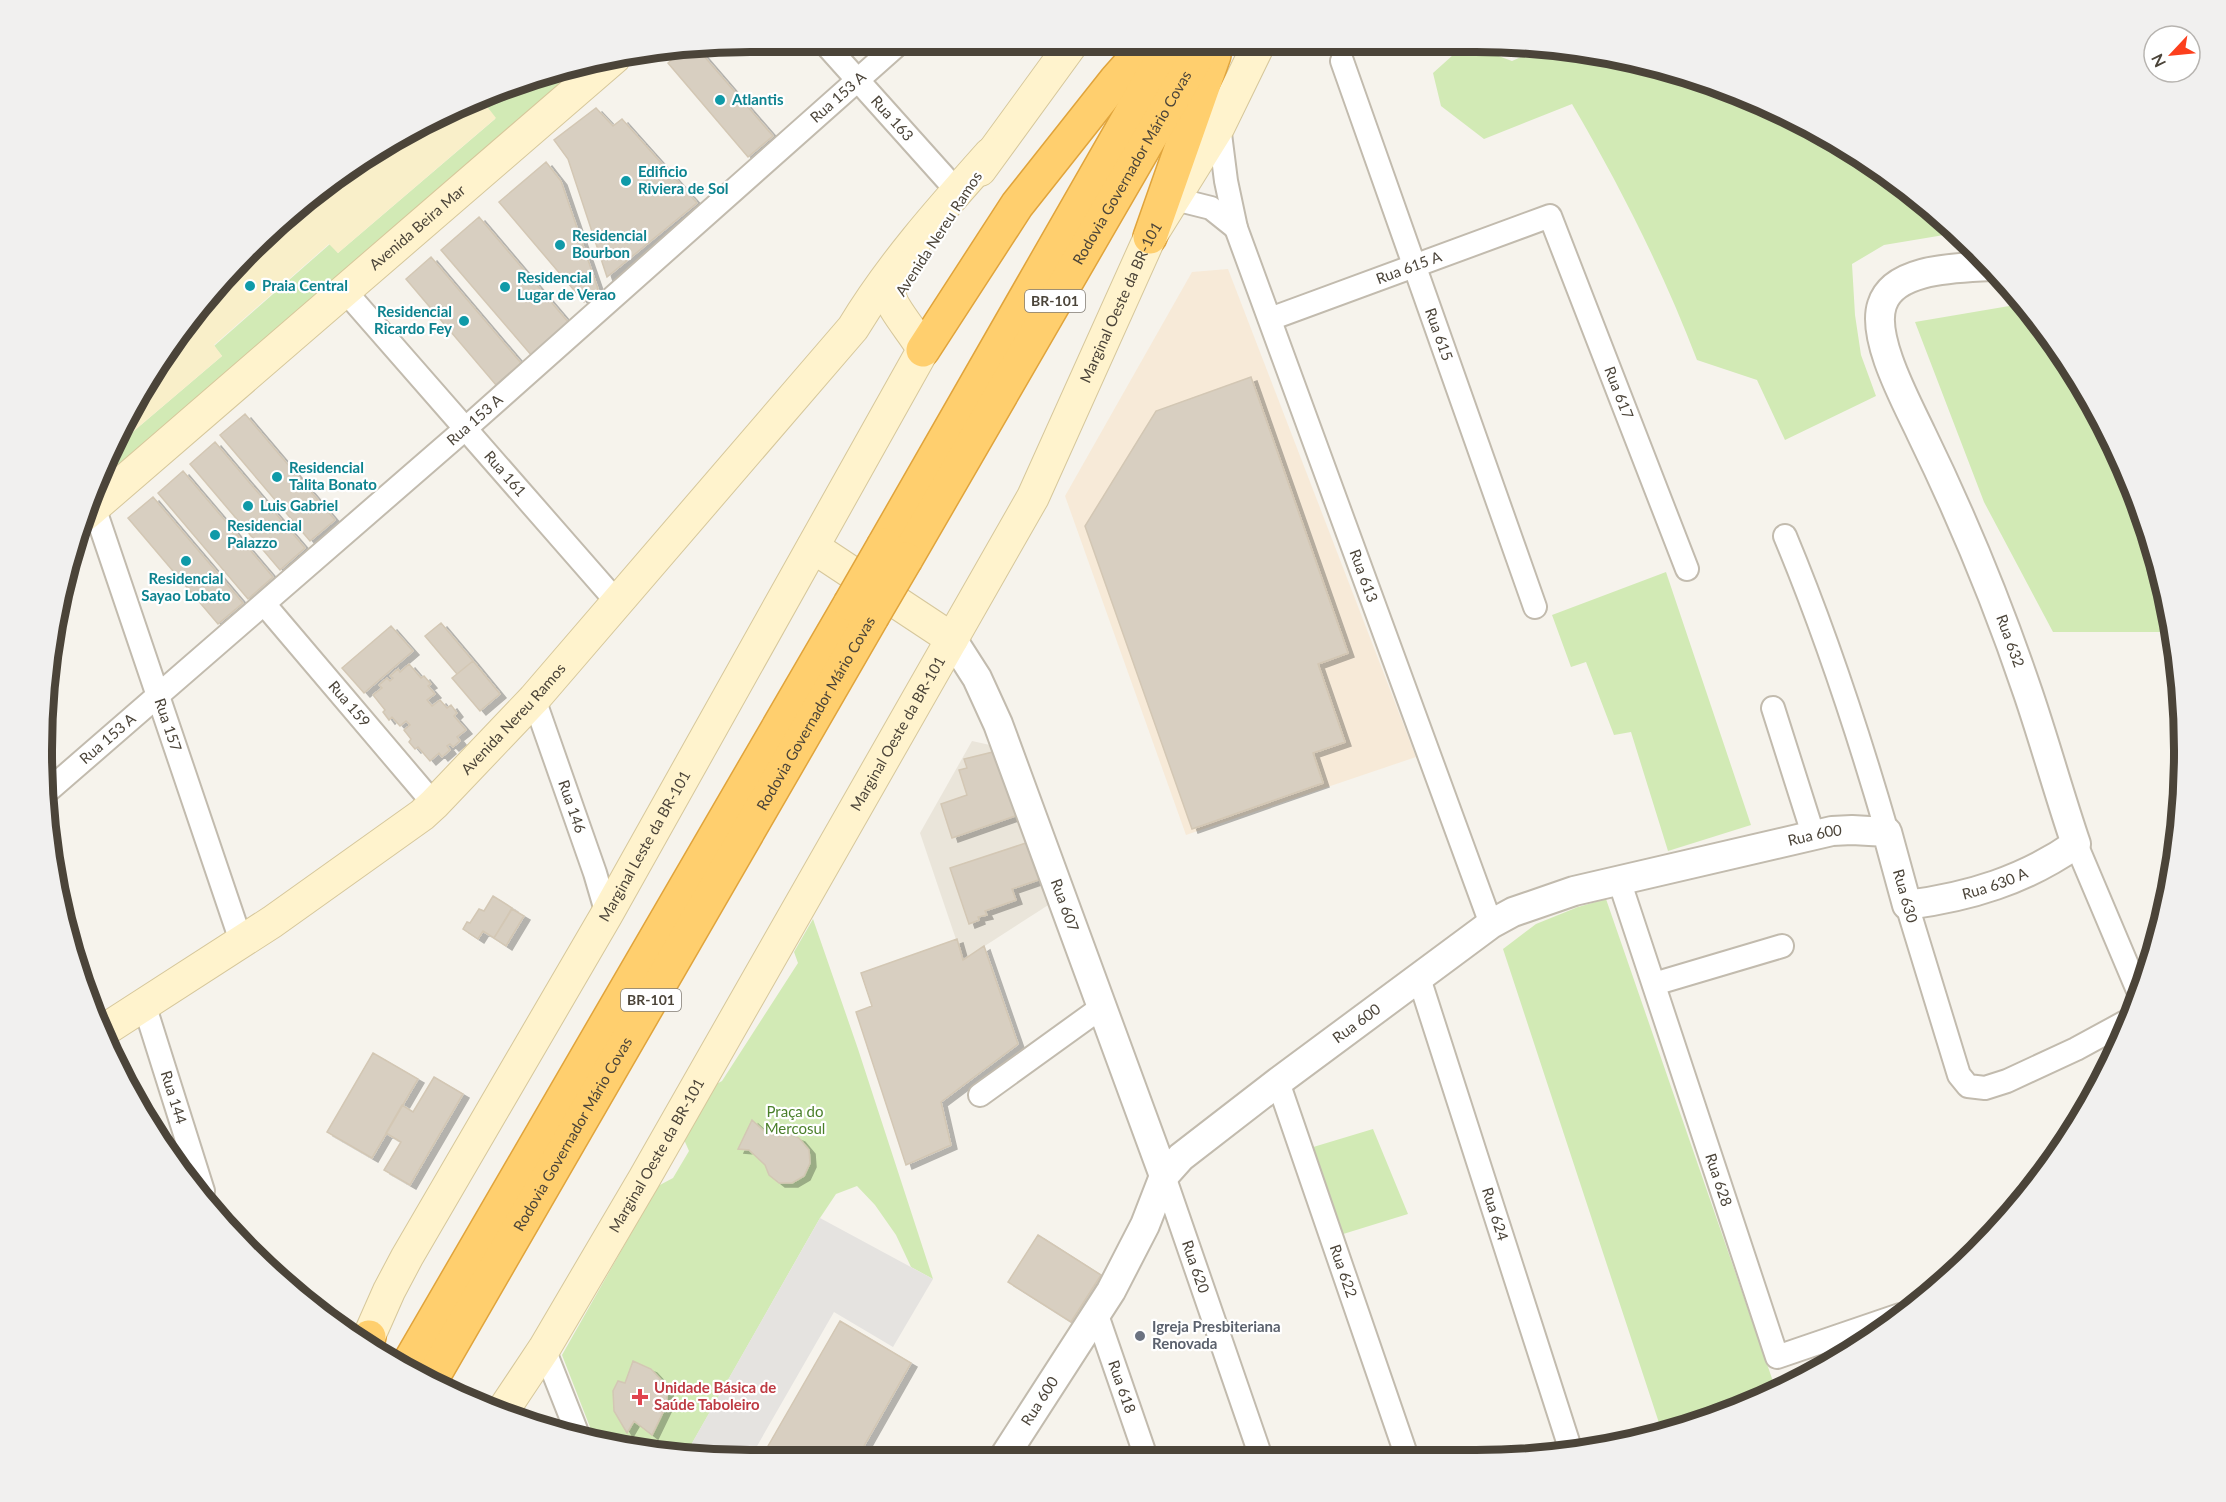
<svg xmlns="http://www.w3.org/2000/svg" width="2226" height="1502" font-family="Lato,sans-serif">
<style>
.residential{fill:#eae5da}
.commercial{fill:#f7ead8}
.green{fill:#d2eab5}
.sand{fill:#f9efc9}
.parking{fill:#e5e3e0}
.building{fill:#d8cfc1;stroke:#d3c7b4;stroke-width:1.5;filter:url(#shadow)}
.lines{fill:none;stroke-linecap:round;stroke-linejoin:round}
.minor-casing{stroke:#c2bbae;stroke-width:26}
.tertiary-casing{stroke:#c2bbae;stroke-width:32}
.secondary-casing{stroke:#d6c79b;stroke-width:34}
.motorway-casing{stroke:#e0a43c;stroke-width:36}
.minor{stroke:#fff;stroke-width:22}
.tertiary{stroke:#fff;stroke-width:28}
.secondary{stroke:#fff3cd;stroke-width:32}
.motorway{stroke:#ffcf6e;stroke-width:33}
.motorway-bridge-casing{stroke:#e0a43c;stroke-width:36;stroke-linecap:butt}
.motorway-bridge{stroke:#ffcf6e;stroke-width:33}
.culture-dot{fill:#0f9aa8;stroke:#fff;stroke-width:2}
.worship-dot{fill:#6b7280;stroke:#fff;stroke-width:2}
.health-dot{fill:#e0444e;stroke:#fff;stroke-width:2}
.labels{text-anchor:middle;stroke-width:4.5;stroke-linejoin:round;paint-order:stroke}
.shield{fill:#fff;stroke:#817c74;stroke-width:1.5}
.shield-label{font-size:14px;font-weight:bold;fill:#4b4439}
.street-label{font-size:15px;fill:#4b4439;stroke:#fff}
.culture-label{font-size:15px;font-weight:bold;fill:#0d838f;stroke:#fff;text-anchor:start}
.park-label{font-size:15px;fill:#4a7f2a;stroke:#fff}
.worship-label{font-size:15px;font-weight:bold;fill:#5b616d;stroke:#fff;text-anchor:start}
.health-label{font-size:15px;font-weight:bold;fill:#be3a42;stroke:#fff;text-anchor:start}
.rim{fill:none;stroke:#4b4439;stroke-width:8}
</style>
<defs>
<filter id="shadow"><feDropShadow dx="6" dy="4" stdDeviation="0" flood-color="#0004"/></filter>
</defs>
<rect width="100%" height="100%" fill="#f6f3ec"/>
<path class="residential" d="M972 741 999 747 1053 902 963 960 920 833Z"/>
<path class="commercial" d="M1228 269 1416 757 1186 835 1065 496 1192 272Z"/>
<path class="green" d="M1534 48 1613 56 1789 115 1869 162 1956 233 1884 245 1852 264 1855 315 1861 355 1876 396 1785 440 1757 380 1697 360C1663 271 1620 186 1572 104L1484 139 1441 106 1433 73 1453 55 1493 54 1512 61 1534 51Z
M587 65 91 494 96 480 115 447 222 356 214 346 330 244 338 253 495 119 485 104 500 91 521 81 529 89 547 74Z
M2021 304 2064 357 2130 479 2170 612 2172 632H2053L1984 502 1915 322Z
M1666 572 1751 825 1668 851 1631 732 1614 735 1586 662 1571 667 1552 615Z
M1606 899 1776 1390 1747 1406 1662 1432 1503 949 1536 924 1578 907Z
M813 919 858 1049 933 1279 911 1267 896 1235 875 1205 857 1186 836 1194 820 1218 686 1454 613 1446 595 1440 562 1355 658 1186 673 1178 689 1151 682 1135 713 1086 722 1081 798 963 794 952Z
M1373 1129 1408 1214 1340 1235 1310 1148Z"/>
<path class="sand" d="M500 91 485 104 496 118 338 253 329 244 214 345 222 356 115 447 189 319 283 218 357 162Z"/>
<path class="parking" d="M820 1218 933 1279 893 1347 834 1312 749 1460 716 1457 692 1443Z"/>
<path class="building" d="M685 48H697L773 136 748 157 668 63Z
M596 108 613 126 622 119 697 203 607 277 568 159 554 140Z
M546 162 561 181 598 289 584 302 499 202Z
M479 217 569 323 532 356 441 250Z
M431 257 521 363 496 385 406 279Z
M1251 377 1348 653 1318 664 1345 742 1313 753 1323 783 1192 829 1085 526 1156 411Z
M245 414 335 520 310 541 220 435Z
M215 442 305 548 280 570 190 464Z
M183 471 273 577 248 599 158 493Z
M153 497 243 603 218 624 128 518Z
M441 623 473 661 457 674 425 636Z
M391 626 413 651 364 693 342 668Z
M473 661 500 694 480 711 452 678Z
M409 664 421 678 424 676 431 684 428 686 435 694 427 700 432 706 440 700 447 708 451 705 457 713 454 716 466 730 457 737 460 741 453 747 450 744 447 746 450 750 442 757 439 753 430 761 418 747 415 749 409 742 411 739 404 730 410 725 406 721 400 726 392 717 389 720 383 712 385 710 373 695 382 688 379 685 387 678 390 681 393 678 390 676 398 669 400 672Z
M997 751 1018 815 952 838 941 804 967 795 959 770 967 768 964 759Z
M1029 842 1041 879 1012 889 1016 900 985 911 987 915 978 917 979 920 969 924 950 868Z
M493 896 512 908 494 938 483 931 478 939 463 929 467 922 470 923 479 909 484 911Z
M512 909 524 916 506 946 494 938Z
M957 939 963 960 984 946 1018 1044 941 1102 951 1145 906 1165 856 1012 872 1006 861 973Z
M373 1053 418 1079 372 1158 327 1132Z
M434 1077 463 1094 410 1185 384 1170 401 1142 386 1133 402 1105 413 1112Z
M752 1120 764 1131 777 1136 790 1134 799 1138 809 1150 810 1163 804 1176 792 1183H779L769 1175 765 1165 749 1150 738 1149Z
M1038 1235 1101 1275 1071 1322 1008 1282Z
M840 1321 911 1363 856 1460H760Z
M633 1361 651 1369 662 1381 667 1391V1404L652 1435 634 1421 627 1433 614 1411 613 1391 618 1381 625 1383Z"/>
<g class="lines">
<g class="minor-casing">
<g id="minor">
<path id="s1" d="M828 47 957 191"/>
<path id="s2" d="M1342 61 1535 607"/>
<path id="s3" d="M1219 126 1226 181 1236 228 1491 924"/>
<path d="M1175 199 1211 208 1236 228"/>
<path id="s4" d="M345 291 617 602"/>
<path id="s5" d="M1270 319 1550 216 1687 569"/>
<path id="s6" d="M94 507 241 941"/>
<path d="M1785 536C1825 632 1858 732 1887 832"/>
<path id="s7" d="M265 605 434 804"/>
<path id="s8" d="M534 699 595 873 607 914"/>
<path d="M1773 708 1813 834"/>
<path id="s9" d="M49 790 465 429 896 46"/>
<path d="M2076 844 2139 993"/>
<path id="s10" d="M1619 880 1777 1357 1900 1315"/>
<path d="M1907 905 1959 1075 1968 1086 1985 1088 2007 1081 2076 1049 2131 1019"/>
<path id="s11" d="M1419 978 1571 1451"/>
<path d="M1654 984 1782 946"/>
<path id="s12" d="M144 1004 203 1191"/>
<path id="s13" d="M1278 1082 1408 1460"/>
<path d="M980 1095 1102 1007"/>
<path id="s14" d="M1164 1176 1262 1460"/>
<path id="s15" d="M1097 1315 1147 1460"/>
<path d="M544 1349 578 1435"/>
</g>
</g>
<g class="tertiary-casing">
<g id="tertiary">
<path id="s16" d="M952 639 977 678 998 724 1164 1176"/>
<path id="s17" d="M1002 1460 1111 1291 1145 1225 1164 1176 1181 1157 1278 1082 1491 924 1513 912 1574 891 1832 831 1852 830 1887 832 1907 905C1969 897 2025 880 2076 844 2059 794 2045 743 2028 693 1998 604 1962 517 1921 433 1907 403 1871 338 1882 305 1893 268 1957 268 1990 266"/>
</g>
</g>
<g class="secondary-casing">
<g id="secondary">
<path d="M980 170 1071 45"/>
<path id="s18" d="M86 514 614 58"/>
<path d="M813 547 952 639"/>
<path id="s19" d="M103 1031 272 922 422 815 434 804 534 699 853 328C891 265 941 209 990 154"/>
<path id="s20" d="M366 1343 389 1291 407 1257 607 914 923 350C917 336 888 305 890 293 891 284 895 275 897 266"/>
<path id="s21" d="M504 1409 544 1349 644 1179 1033 497 1150 237 1219 126 1259 44"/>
</g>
</g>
<g class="motorway-casing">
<g id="motorway">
<path d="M1150 237 1214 55"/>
<path d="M923 350 1017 205 1116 80 1148 44"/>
<path d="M884 545 1171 44"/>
<path id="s22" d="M906 559 1204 44"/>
<path d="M367 1343 369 1337"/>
<path d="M406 1368 850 604"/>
<path id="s23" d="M430 1382 872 617"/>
</g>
</g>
<use href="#minor" class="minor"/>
<use href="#tertiary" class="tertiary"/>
<use href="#secondary" class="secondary"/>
<use href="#motorway" class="motorway"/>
<g class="motorway-bridge-casing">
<path id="motorway-bridge" d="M850 604 884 545
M872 617 906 559"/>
</g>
<use href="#motorway-bridge" class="motorway-bridge"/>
</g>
<g class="culture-dot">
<circle cx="720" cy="100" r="6"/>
<circle cx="626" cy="181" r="6"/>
<circle cx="560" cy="245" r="6"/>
<circle cx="250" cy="286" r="6"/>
<circle cx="505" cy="287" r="6"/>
<circle cx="464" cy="321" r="6"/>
<circle cx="277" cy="477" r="6"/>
<circle cx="248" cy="506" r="6"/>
<circle cx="215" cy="535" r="6"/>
<circle cx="186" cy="561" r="6"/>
</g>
<circle class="worship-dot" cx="1140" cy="1336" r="6"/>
<path class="health-dot" d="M637 1388h6v6h6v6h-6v6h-6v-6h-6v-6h6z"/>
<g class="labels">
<g class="shield">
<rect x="1025" y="290" width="60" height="22" rx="4.5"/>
<rect x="621" y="989" width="60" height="22" rx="4.5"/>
</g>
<g class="shield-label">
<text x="1055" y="306">BR-101</text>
<text x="651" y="1005">BR-101</text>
</g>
<g class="street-label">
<text dy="5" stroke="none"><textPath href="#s9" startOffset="1050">Rua 153 A</textPath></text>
<text dy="5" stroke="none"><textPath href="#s1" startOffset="96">Rua 163</textPath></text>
<text dy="5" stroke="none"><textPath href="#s22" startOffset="452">Rodovia Governador Mário Covas</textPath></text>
<text dy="5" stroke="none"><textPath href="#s18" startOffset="438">Avenida Beira Mar</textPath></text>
<text transform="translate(939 234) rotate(-57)" y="5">Avenida Nereu Ramos</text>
<text dy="5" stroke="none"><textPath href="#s5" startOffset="148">Rua 615 A</textPath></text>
<text dy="5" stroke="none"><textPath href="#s21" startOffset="1268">Marginal Oeste da BR-101</textPath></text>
<text dy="5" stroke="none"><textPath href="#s2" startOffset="290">Rua 615</textPath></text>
<text dy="5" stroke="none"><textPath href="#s5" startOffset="488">Rua 617</textPath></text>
<text dy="5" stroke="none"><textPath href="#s9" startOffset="564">Rua 153 A</textPath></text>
<text dy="5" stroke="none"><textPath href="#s4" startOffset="243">Rua 161</textPath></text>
<text dy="5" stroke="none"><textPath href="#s3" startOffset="474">Rua 613</textPath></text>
<text transform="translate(2010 641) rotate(70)" y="5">Rua 632</text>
<text dy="5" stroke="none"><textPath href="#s7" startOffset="130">Rua 159</textPath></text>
<text dy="5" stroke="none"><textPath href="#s23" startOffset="772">Rodovia Governador Mário Covas</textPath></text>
<text dy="5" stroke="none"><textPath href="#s19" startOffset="518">Avenida Nereu Ramos</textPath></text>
<text dy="5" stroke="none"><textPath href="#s6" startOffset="230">Rua 157</textPath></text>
<text dy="5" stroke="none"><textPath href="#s21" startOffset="782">Marginal Oeste da BR-101</textPath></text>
<text dy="5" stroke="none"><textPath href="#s9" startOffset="78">Rua 153 A</textPath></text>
<text dy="5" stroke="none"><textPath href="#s8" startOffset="114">Rua 146</textPath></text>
<text dy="5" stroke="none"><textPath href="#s17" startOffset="1078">Rua 600</textPath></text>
<text dy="5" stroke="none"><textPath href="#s20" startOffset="570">Marginal Leste da BR-101</textPath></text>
<text dy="5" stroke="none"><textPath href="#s17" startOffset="1317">Rua 630 A</textPath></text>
<text transform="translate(1905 896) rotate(74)" y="5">Rua 630</text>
<text dy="5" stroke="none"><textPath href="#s16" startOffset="290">Rua 607</textPath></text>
<text dy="5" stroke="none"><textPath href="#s17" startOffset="574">Rua 600</textPath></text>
<text dy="5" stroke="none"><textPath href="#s12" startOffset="98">Rua 144</textPath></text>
<text dy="5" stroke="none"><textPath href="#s23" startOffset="286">Rodovia Governador Mário Covas</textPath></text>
<text dy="5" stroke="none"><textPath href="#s21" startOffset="296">Marginal Oeste da BR-101</textPath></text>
<text dy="5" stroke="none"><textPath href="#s10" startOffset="316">Rua 628</textPath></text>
<text dy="5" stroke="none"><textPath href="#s11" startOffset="248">Rua 624</textPath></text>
<text dy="5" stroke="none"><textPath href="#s14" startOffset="96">Rua 620</textPath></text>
<text dy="5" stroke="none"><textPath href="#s13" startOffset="200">Rua 622</textPath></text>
<text dy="5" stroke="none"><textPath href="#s15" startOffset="76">Rua 618</textPath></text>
<text dy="5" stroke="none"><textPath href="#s17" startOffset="70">Rua 600</textPath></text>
</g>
<g class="culture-label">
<text x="732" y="105">Atlantis</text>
<text x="638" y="177">Edificio<tspan x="638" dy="17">Riviera de Sol</tspan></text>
<text x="572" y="241">Residencial<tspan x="572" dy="17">Bourbon</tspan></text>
<text x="517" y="283">Residencial<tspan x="517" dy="17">Lugar de Verao</tspan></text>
<text x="262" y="291">Praia Central</text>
<text x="452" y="317" text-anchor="end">Residencial<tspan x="452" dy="17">Ricardo Fey</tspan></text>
<text x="289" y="473">Residencial<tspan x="289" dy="17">Talita Bonato</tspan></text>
<text x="260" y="511">Luis Gabriel</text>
<text x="227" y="531">Residencial<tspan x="227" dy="17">Palazzo</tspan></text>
<text x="186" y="584" text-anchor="middle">Residencial<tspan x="186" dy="17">Sayao Lobato</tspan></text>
</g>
<g class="park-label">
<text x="795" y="1117">Praça do<tspan x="795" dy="17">Mercosul</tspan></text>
</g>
<g class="worship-label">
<text x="1152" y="1332">Igreja Presbiteriana<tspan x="1152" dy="17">Renovada</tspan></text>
</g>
<g class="health-label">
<text x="654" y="1393">Unidade Básica de<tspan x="654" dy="17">Saúde Taboleiro</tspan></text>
</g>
</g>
<path d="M0 0H2226V1502H0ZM750 52H1476A698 698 0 0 1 2174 750V752A698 698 0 0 1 1476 1450H750A698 698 0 0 1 52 752V750A698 698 0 0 1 750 52Z" fill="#f1f0ef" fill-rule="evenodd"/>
<path class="rim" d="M750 52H1476A698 698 0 0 1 2174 750V752A698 698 0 0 1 1476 1450H750A698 698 0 0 1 52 752V750A698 698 0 0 1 750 52Z"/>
<g transform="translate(2172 54) rotate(244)"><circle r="28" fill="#ffffff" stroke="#b7b4b0" stroke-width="1.5"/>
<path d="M0-4.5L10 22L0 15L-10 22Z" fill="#fc3f1d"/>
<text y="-9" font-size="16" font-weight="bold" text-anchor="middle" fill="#4b4439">N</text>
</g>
</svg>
